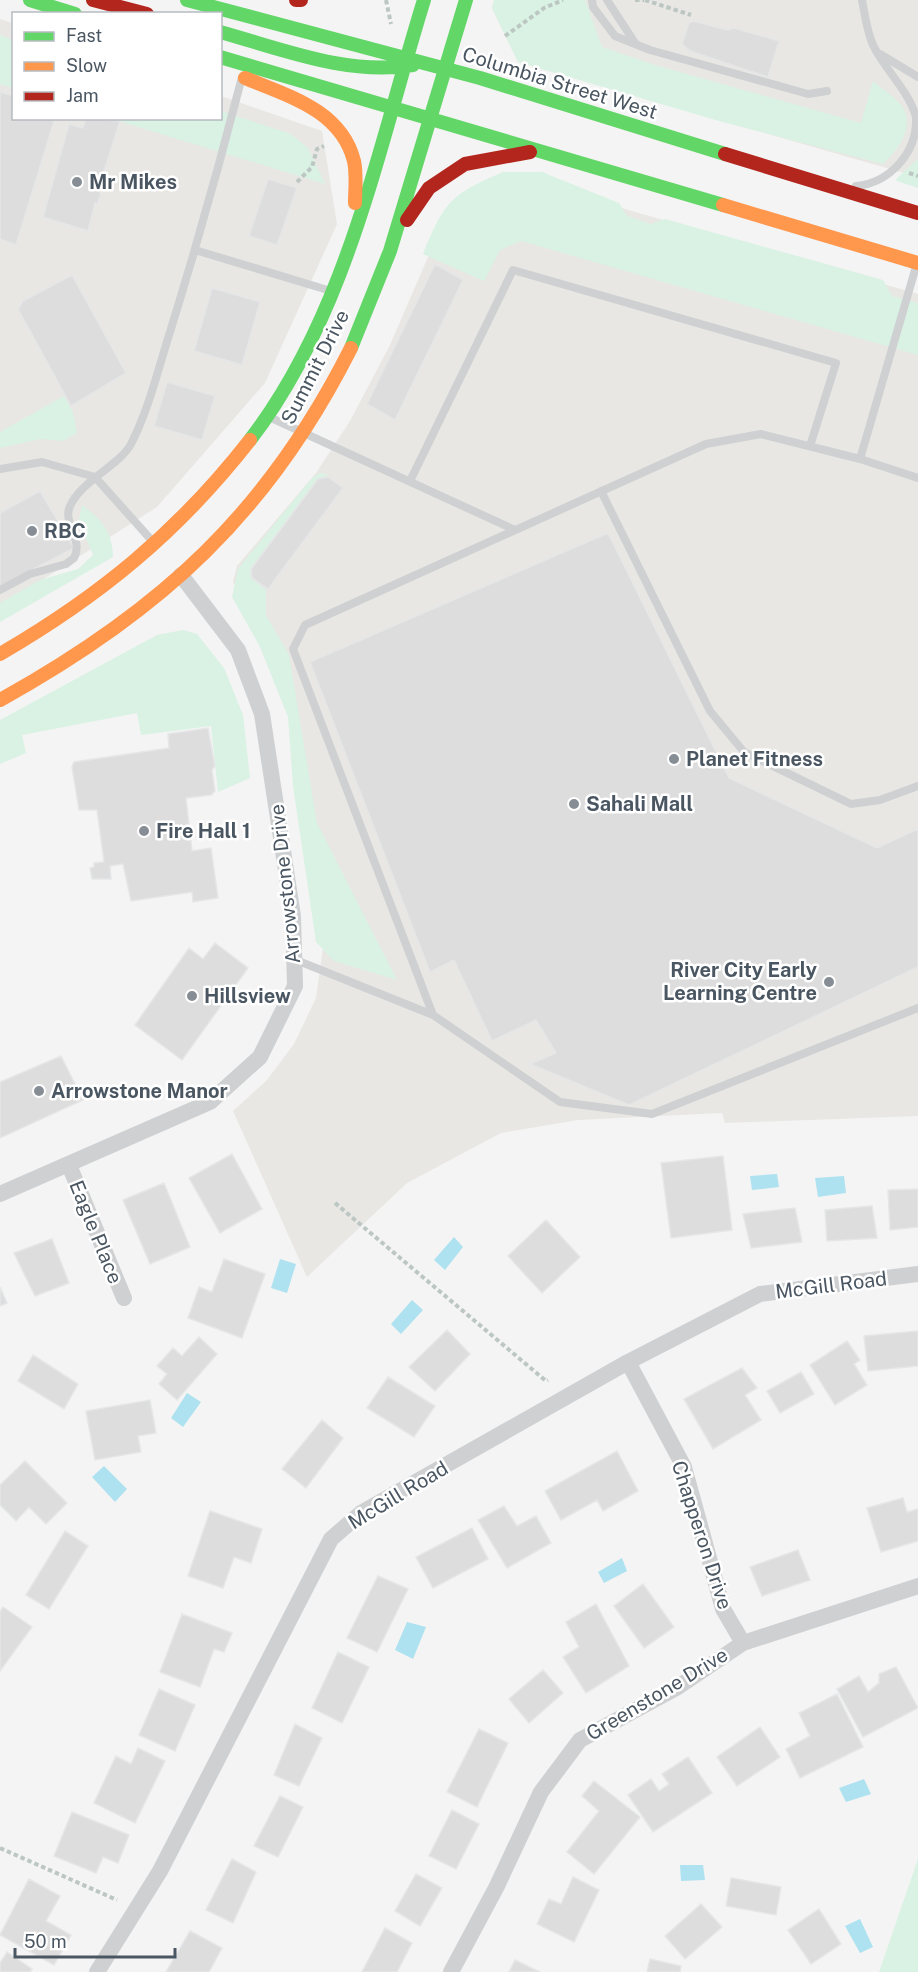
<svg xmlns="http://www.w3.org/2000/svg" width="918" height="1972" font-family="'Public Sans',sans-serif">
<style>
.commercial{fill:#e8e7e3}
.green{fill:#d9f2e3}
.water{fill:#aee2f0}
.building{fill:#ddddde;stroke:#e5e6e7;stroke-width:1.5}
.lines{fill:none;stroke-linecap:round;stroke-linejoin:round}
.path{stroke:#bcc7c4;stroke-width:4;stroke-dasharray:4.5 3;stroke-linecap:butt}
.lane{stroke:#ced0d2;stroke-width:8}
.street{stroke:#ced0d2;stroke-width:16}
.fast{stroke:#63d668;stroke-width:14}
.slow{stroke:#ff974d;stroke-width:14}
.jam{stroke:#b3261e;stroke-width:14}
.poi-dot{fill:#868d94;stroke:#fff;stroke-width:2}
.labels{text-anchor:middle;stroke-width:5;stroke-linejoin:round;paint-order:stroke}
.street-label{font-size:20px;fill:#4a5661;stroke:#fff}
.poi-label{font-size:20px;font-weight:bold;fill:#4a5661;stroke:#fff;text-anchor:start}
</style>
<rect width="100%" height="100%" fill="#f4f4f4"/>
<path class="commercial" d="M494 0H918V177L518 62 492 8Z
M0 19 13 23 14 118H220L221 96 322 131 337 224 265 383 157 507 0 607Z
M601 202 918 294V1116L725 1123 722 1113 578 1120 501 1133 407 1183 307 1277 233 1111 266 1081 294 1044 316 998 325 933 297 738 254 613 233 582 237 566 316 473 350 421 390 345 447 213Z"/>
<path class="green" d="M494 0H585L602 47 655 65 861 123 873 81C882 89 895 97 902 106 916 127 897 151 883 164L719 121 518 62 492 8Z
M0 35 13 40V88L0 84Z
M221 111 291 134 308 148 325 184 112 119 220 118Z
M918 159V188L897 181 896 179Z
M503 172H542L619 203 627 216 651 224 665 219 883 280 892 296 918 303V355L521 241 500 250 484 281 423 254C445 201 450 195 503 172Z
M64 396 73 412 77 433 63 441 40 439 0 448V432Z
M320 473 329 475 317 479 250 569 251 578 266 590V615L289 655 317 823 397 980 334 961 316 942 293 786 288 717 260 647 232 597 238 569 312 478Z
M82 505C101 519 113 532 113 557L0 622V603L40 580 78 569 93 555 79 521Z
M183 630 197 634 224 668 243 715 250 778 218 792 211 726 141 735 137 713 22 735 26 753 0 764V720L157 635Z
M918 1859V1972H879Z"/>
<path class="water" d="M777 1174 779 1187 752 1190 750 1176Z
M844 1176 846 1193 818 1197 815 1178Z
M454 1237 463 1247 445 1270 434 1260Z
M280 1259 296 1264 287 1293 271 1288Z
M412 1300 423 1310 401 1334 391 1324Z
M187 1393 201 1402 183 1427 171 1418Z
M104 1466 127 1489 115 1502 92 1477Z
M622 1558 627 1571 604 1583 598 1572Z
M407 1622 426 1627 413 1659 395 1650Z
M864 1779 871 1794 846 1802 839 1788Z
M680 1865H703L705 1880 681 1881Z
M860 1919 873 1947 860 1953 845 1926Z"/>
<path class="building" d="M693 21 728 30 734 28 779 41 768 77 690 51 682 44 689 23Z
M0 92 14 96V118H55L16 245 0 239Z
M86 118 120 121 98 190 101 194 97 204 95 203 88 231 43 217 69 124 83 128Z
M268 179 297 188 277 245 249 236Z
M435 264 463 280 395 420 367 404Z
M72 275 126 373 71 406 18 309 23 301Z
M212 288 260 302 242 365 194 351Z
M167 382 215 396 202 440 154 426Z
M328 477 343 488 268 589 252 578 251 569 318 479Z
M40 491 74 548 0 587V513Z
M608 533 729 778 877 848 918 829V967L629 1105 530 1064 556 1053 536 1020 492 1041 454 960 430 972 310 662Z
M208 728 215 766 212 770 215 791 211 795 186 798 192 851 211 848 218 898 193 902 192 892 131 901 123 864 110 866 111 879H92L90 868 94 867V863L104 862 97 810H79L72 767 74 762 169 748 168 734Z
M215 943 248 968 182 1060 135 1025 189 948 203 959Z
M61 1056 83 1100 0 1138V1082Z
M232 1154 262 1209 220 1233 189 1178Z
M723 1156 732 1230 671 1238 661 1163Z
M164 1183 190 1247 150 1264 123 1200Z
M918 1189V1227L890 1230 888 1190Z
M872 1206 877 1238 827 1241 825 1210Z
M795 1208 802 1242 751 1248 743 1214Z
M546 1220 580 1257 542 1293 508 1256Z
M52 1239 69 1283 35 1296 14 1253Z
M224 1259 265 1274 242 1338 188 1318 199 1287 212 1292Z
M0 1287 7 1303 0 1306Z
M447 1330 470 1354 435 1391 409 1367Z
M918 1331V1366L868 1371 864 1336Z
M199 1337 217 1354 177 1400 159 1384 167 1374 157 1366 173 1348 182 1356Z
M847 1341 860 1360 854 1364 867 1385 835 1405 810 1365Z
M33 1355 78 1384 64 1409 18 1381Z
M742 1368 757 1388 745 1395 761 1420 713 1449 684 1399Z
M801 1372 814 1394 780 1413 767 1391Z
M388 1377 435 1406 414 1437 367 1408Z
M150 1400 156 1433 138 1436 141 1452 95 1460 86 1411Z
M322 1420 343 1438 306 1488 282 1469Z
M617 1451 638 1491 603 1511 597 1500 561 1520 545 1491Z
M25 1461 67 1503 46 1524 29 1507 16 1521 0 1505V1485Z
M903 1498 907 1512 918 1509V1541L881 1552 867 1508Z
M504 1506 517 1526 536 1516 551 1543 507 1568 478 1520Z
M210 1511 262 1529 251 1563 234 1557 223 1588 188 1576Z
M472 1528 488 1559 433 1588 416 1557Z
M65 1531 88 1546 49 1609 26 1595Z
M798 1550 810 1580 762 1596 750 1567Z
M378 1576 408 1589 377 1652 347 1638Z
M643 1584 674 1627 644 1648 614 1606Z
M596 1604 629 1666 586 1693 563 1657 579 1647 566 1622Z
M3 1607 32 1627 0 1671V1612Z
M182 1614 232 1633 224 1652 214 1649 200 1687 160 1672Z
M338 1652 369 1667 342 1723 312 1708Z
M896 1667 918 1708 863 1737 837 1689 859 1676 868 1692 879 1683V1674Z
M543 1670 563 1693 529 1723 509 1699Z
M159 1689 195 1705 175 1751 139 1735Z
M837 1694 863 1747 800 1778 786 1749 810 1736 799 1713Z
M295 1724 322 1738 299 1786 274 1775Z
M760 1727 780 1757 737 1786 717 1757Z
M479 1729 508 1743 477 1807 447 1792Z
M138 1748 165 1761 135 1823 94 1803 116 1756 131 1764Z
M688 1757 712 1793 653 1832 628 1795 651 1779 659 1791 669 1784 662 1774Z
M594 1781 640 1817 594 1874 567 1852 599 1811 582 1796Z
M280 1796 303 1807 278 1857 254 1846Z
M452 1810 479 1824 456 1869 429 1856Z
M72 1812 129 1835 118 1863 103 1857 96 1873 54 1856Z
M232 1859 256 1872 233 1923 206 1910Z
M416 1874 442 1888 420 1926 395 1911Z
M573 1877 599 1890 574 1942 537 1924 549 1899 561 1904Z
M731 1878 781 1887 776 1915 726 1906Z
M29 1879 60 1896 46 1921 71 1935 54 1965 0 1935Z
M701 1904 722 1927 685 1959 665 1936Z
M819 1909 841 1944 811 1964 788 1930Z
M385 1928 412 1943 397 1972H362Z
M190 1931 222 1948 209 1972H166Z
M7 1952 32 1969 30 1972H0V1963Z
M650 1959 681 1966 680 1972H647Z
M515 1960 540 1972H509Z"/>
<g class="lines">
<path class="path" d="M386 0 391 24
M635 0H644
M645 0 691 15
M505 36 544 8 563 0
M909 173 918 176
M297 182 312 167 317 149 324 146
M335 1203 546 1381 548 1380
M0 1848 117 1900"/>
<path class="lane" d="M592 0 593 7 615 36 650 50 808 94 827 91
M607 0 635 43
M880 54 918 77
M856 186C889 183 918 153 916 117 909 91 885 70 873 45 867 32 865 15 862 0
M195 250 331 291
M267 416 515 530
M860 459 917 263
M0 469 42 462 95 477 154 543
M918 478 860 459 761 434 706 444 305 625 293 649 433 1015 560 1102 652 1114 918 1008
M410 481 513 270 836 363 810 446
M601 491 710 711 744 752 851 804 880 800 918 786
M0 590 30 574 66 564 74 558C84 540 62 523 70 506 81 481 120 465 131 444 149 409 158 369 170 332 196 248 220 163 242 77
M296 960 433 1015"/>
<path class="street" d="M69 1165 124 1298
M0 1194 210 1102 260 1057 295 986 293 916 262 714 238 650 181 575
M628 1362 684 1467 723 1609 743 1643
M97 1972 160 1871 331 1539 361 1513 628 1362 760 1294 918 1274
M451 1972 497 1886 541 1792 580 1740 678 1687 743 1643 918 1586"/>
<path class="fast" d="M30 0 75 14
M187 0 480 78 725 154
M220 32C282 49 348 76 413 65
M220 57 723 205
M351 348 390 251 466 0
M250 440C347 314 378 148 424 0"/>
<path class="slow" d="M245 78C288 96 341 110 354 161 357 175 355 189 355 203
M723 205 918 263
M0 654C100 596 178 532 250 440
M0 700C161 611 268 513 351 348"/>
<path class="jam" d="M93 0 147 14
M296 0H301
M725 154 918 213
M407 220 429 188 465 164 530 152"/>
</g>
<g class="poi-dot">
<circle cx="77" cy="182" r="6"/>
<circle cx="32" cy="531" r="6"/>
<circle cx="674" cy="759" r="6"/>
<circle cx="574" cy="804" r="6"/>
<circle cx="144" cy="831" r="6"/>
<circle cx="829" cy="982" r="6"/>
<circle cx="192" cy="996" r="6"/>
<circle cx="39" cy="1091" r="6"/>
</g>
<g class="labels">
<g class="street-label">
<text transform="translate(560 83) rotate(17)" y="7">Columbia Street West</text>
<text transform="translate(315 367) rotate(-63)" y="7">Summit Drive</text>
<text transform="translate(285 884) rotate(-96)" y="7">Arrowstone Drive</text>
<text transform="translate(96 1232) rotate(68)" y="7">Eagle Place</text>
<text transform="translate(831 1285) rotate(-7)" y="7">McGill Road</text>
<text transform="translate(398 1495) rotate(-31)" y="7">McGill Road</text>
<text transform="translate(702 1535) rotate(72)" y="7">Chapperon Drive</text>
<text transform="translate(657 1694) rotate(-31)" y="7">Greenstone Drive</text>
</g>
<g class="poi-label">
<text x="89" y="189">Mr Mikes</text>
<text x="44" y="538">RBC</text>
<text x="686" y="766">Planet Fitness</text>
<text x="586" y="811">Sahali Mall</text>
<text x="156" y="838">Fire Hall 1</text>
<text x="817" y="977" text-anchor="end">River City Early<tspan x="817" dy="23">Learning Centre</tspan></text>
<text x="204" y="1003">Hillsview</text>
<text x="51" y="1098">Arrowstone Manor</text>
</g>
</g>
<rect x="12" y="12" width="210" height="108" fill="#ffffff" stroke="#b7bbc0" stroke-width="1.5"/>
<rect x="24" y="32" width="30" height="9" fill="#63d668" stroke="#b7bbc0" stroke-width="1.5"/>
<text x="66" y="42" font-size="18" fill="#4a5661">Fast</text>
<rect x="24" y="62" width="30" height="9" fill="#ff974d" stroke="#b7bbc0" stroke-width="1.5"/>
<text x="66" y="72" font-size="18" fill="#4a5661">Slow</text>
<rect x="24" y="92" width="30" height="9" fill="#b3261e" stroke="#b7bbc0" stroke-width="1.5"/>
<text x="66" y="102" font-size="18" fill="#4a5661">Jam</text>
<path d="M15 1948v9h160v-9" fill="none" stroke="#4a5661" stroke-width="3"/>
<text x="24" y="1948" font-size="18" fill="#4a5661" stroke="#ffffff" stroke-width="4.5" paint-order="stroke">50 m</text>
</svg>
